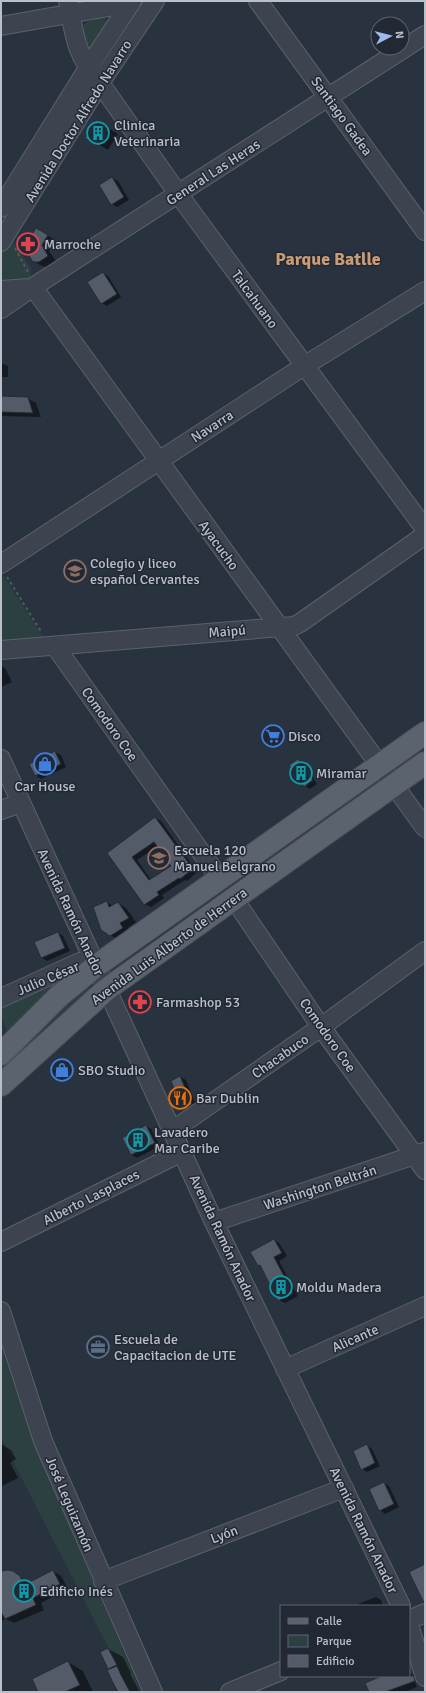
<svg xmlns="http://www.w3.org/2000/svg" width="426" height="1693" font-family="Signika,sans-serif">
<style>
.green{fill:#2c3f41}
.shadow{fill:#0007;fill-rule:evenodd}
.building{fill:#535b69;stroke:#242b36;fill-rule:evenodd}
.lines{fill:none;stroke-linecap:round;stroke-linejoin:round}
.minor-casing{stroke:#5b626c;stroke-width:20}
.major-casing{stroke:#474d58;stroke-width:24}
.path{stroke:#4b5c5f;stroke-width:2;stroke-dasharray:3 3;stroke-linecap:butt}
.minor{stroke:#3d444f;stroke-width:18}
.major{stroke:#5b636f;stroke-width:22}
.labels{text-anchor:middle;stroke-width:3;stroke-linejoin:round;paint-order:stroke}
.street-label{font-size:14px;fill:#bac0c9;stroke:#222934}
.poi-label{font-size:14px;fill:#bac0c9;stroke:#222934;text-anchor:start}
.district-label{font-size:18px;font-weight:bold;fill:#ca9b74;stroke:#222934}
</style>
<rect width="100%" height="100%" fill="#29323f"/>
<path class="green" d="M105 17 107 23 92 46 87 48C79 24 81 21 105 17Z
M11 238 31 268 30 278 19 281 1 282V254Z
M1 572 44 638 1 643Z
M76 970 9 1036 1 1017V1004Z
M82 982 92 991 1 1077V1067L29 1041Z
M1 1345 35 1446 141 1692H131L1 1438Z"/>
<path class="shadow" d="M105 126 118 134 108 150 87 137Z
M112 178 118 181 129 200 117 207 112 204Z
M36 229 55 240 49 251 56 261 47 267 42 266 33 261Z
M103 273 108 276 121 297 107 306 102 303Z
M1 363 8 366V377H1Z
M1 397 27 398 36 403 41 417 1 416Z
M1 666 5 668 12 682 1 687Z
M55 752 61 755 66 767 41 779 35 775Z
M298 760 303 763 317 784 310 789 304 786Z
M155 818 161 821 197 872 187 881 185 880 162 895 164 898 151 907 145 904 108 853ZM158 846 172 866 151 880 137 860Z
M107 902 113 906 118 903 126 908 136 922 128 928 131 933 119 940 101 930Z
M58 933 63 936 70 951 47 961 42 958 35 942Z
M180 1077 186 1080 197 1107 192 1110 182 1105Z
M146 1126 151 1129 160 1146 137 1158 132 1155Z
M274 1240 279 1243 287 1256 279 1261 298 1296 285 1303 279 1300 262 1268 259 1266Z
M1 1444 11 1450 16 1459 10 1463 18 1478 2 1486Z
M367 1446 372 1449 380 1466 367 1472 362 1469Z
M384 1483 389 1486 399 1507 385 1514 380 1510Z
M53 1571 61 1576 68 1589 41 1603 44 1610 14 1623 6 1619 1 1621V1572H12L28 1583Z
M376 1597 381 1600 383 1606H359L358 1604Z
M108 1649 123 1657 131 1673 130 1674 140 1692H119L111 1669 109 1668Z
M68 1662 83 1671 93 1692H40Z
M409 1672 412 1674 417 1687 405 1692H370L385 1676H409Z"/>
<path class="building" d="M96 120 110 129 99 146 85 138Z
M112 177 124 197 111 205 99 185Z
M36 228 48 235 42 245 48 256 39 262H33L24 248Z
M103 272 117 294 101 304 87 282Z
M1 396 28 397 33 413 1 412Z
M55 751 61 764 35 776 29 764Z
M298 759 313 780 304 787 289 765Z
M155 817 193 869 180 879 179 878 157 892 159 895 144 905 107 853ZM154 842 171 866 149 880 132 857Z
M107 901 109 907 118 902 129 918 120 923 123 928 110 936 101 930 93 907Z
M58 932 65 948 41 958 34 942Z
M180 1076 192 1104 186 1108 181 1106 171 1081Z
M146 1125 155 1143 131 1155 122 1138Z
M274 1239 282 1253 274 1257 293 1293 278 1301 260 1265 258 1266 250 1252Z
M367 1444 375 1463 361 1470 353 1451Z
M384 1482 394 1504 379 1511 369 1489Z
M425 1564V1603H424L409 1572Z
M8 1570 13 1571 20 1576 24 1585 53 1570 60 1584 33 1598 36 1605 5 1619 1 1612V1571Z
M108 1648 117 1665 108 1669 100 1652Z
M68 1661 80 1685 65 1692H38L32 1679Z
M117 1666 121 1675 130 1692H118L112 1681 107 1670Z
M382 1676H414L415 1681 385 1692H369L365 1683Z"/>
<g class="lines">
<g class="minor-casing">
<path id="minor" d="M68 1C75 38 75 53 100 83L179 195 425 529
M258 1 425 231
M1 26 131 3
M1 208 88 68 132 1
M1 242 100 83 155 1
M33 287 425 828
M1 290 30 288
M1 309 33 287 425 35
M1 564 304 366 425 291
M55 646 220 879
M1 650 294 626 300 623 425 535
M1 759 214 1222 401 1606
M1 810 21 803
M234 899 321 1027 425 1170
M1 998 80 962 96 966
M172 1131 321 1027 425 951
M214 1222 424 1152
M1 1242 182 1152
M1 1311 43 1441 153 1692
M285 1369 425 1306
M103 1581 344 1488
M409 1620 425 1613
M409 1625 425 1677
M230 1692 281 1671"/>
</g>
<g class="major-casing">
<path id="major" d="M1 1054 59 996 96 966 425 733
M1 1085 107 989 425 763"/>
</g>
<path class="path" d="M15 248 28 272
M7 577 42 633"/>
<use href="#minor" class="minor"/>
<use href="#major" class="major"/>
</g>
<defs>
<g id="building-ring" transform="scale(1.15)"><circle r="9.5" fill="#222934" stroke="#0f9aa8" stroke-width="1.5"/><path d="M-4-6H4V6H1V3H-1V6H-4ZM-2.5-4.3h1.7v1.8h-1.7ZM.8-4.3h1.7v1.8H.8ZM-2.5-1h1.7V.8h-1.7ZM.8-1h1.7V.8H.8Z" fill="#0f9aa8"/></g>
<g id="pharmacy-ring" transform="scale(1.15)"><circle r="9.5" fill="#222934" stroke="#e0444e" stroke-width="1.5"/><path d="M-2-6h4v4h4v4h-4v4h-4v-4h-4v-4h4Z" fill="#e0444e"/></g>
<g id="school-ring" transform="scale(1.15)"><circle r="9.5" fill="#222934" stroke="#8d6e63" stroke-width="1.5"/><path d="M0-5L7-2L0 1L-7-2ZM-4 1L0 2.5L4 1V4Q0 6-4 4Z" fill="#8d6e63"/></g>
<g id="supermarket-ring" transform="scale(1.15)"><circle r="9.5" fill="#222934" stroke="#3f7fe0" stroke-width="1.5"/><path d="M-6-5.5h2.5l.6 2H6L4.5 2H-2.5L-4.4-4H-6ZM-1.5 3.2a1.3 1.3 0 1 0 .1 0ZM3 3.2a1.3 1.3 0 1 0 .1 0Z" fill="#3f7fe0"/></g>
<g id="shop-ring" transform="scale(1.15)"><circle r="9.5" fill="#222934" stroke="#3f7fe0" stroke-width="1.5"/><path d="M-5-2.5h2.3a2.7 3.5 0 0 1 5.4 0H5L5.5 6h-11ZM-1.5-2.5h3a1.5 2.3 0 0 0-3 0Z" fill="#3f7fe0"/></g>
<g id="restaurant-ring" transform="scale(1.15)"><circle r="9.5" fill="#222934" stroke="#e8710a" stroke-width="1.5"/><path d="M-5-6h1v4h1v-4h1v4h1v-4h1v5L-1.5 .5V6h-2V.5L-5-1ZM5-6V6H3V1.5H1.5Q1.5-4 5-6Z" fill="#e8710a"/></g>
<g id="office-ring" transform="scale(1.15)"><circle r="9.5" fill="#222934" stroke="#5c6f8a" stroke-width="1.5"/><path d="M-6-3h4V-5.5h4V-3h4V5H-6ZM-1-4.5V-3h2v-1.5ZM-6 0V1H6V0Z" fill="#5c6f8a"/></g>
</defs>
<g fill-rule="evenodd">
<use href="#building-ring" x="98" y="133"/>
<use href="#pharmacy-ring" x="28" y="244"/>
<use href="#school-ring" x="75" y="571"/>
<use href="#supermarket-ring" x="273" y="736"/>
<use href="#shop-ring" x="45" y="764"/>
<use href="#building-ring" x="301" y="773"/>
<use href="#school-ring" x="159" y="858"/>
<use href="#pharmacy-ring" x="140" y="1002"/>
<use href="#shop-ring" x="62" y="1070"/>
<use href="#restaurant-ring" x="180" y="1098"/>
<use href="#building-ring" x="138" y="1140"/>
<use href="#building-ring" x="281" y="1287"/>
<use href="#office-ring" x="98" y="1347"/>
<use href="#building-ring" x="24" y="1591"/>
</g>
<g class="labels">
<g class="street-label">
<text transform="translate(342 116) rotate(54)" y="5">Santiago Gadea</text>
<text transform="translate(78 121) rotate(-58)" y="5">Avenida Doctor Alfredo Navarro</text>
<text transform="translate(213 172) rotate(-33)" y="5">General Las Heras</text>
<text transform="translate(255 299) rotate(54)" y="5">Talcahuano</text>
<text transform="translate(212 426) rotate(-33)" y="5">Navarra</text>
<text transform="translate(219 545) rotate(54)" y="5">Ayacucho</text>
<text transform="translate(227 631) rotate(-5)" y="5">Maipú</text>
<text transform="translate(110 724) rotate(55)" y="5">Comodoro Coe</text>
<text transform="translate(71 912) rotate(65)" y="5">Avenida Ramón Anador</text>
<text transform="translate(169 946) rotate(-36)" y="5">Avenida Luis Alberto de Herrera</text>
<text transform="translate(48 978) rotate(-23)" y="5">Julio César</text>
<text transform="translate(328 1035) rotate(55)" y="5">Comodoro Coe</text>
<text transform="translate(280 1056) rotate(-35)" y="5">Chacabuco</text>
<text transform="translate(320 1187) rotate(-18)" y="5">Washington Beltrán</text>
<text transform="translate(91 1197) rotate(-27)" y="5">Alberto Lasplaces</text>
<text transform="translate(223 1238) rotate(65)" y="5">Avenida Ramón Anador</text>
<text transform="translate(355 1338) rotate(-24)" y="5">Alicante</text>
<text transform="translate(70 1504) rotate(67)" y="5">José Leguizamón</text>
<text transform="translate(364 1530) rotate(64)" y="5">Avenida Ramón Anador</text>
<text transform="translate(224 1534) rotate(-21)" y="5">Lyón</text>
</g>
<g class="poi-label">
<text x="114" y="130">Clinica<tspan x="114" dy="16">Veterinaria</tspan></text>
<text x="44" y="249">Marroche</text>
<text x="90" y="568">Colegio y liceo<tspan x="90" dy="16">español Cervantes</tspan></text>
<text x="288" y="741">Disco</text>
<text x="316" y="778">Miramar</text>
<text x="45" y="791" text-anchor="middle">Car House</text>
<text x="174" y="855">Escuela 120<tspan x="174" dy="16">Manuel Belgrano</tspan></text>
<text x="156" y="1007">Farmashop 53</text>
<text x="78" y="1075">SBO Studio</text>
<text x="196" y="1103">Bar Dublin</text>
<text x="154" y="1137">Lavadero<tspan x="154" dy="16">Mar Caribe</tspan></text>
<text x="296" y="1292">Moldu Madera</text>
<text x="114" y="1344">Escuela de<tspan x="114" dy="16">Capacitacion de UTE</tspan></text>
<text x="40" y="1596">Edificio Inés</text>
</g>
<g class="district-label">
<text x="328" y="265">Parque Batlle</text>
</g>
</g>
<rect width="426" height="1693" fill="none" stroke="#bac0c9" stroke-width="4"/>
<rect x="280" y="1605" width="130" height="72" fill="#222934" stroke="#5f6570"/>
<rect x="288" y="1618" width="20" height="6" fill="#5b636f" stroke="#5f6570"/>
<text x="316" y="1625" font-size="12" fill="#bac0c9">Calle</text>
<rect x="288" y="1635" width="20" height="12" fill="#2c3f41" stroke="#5f6570"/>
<text x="316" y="1645" font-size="12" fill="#bac0c9">Parque</text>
<rect x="288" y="1655" width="20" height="12" fill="#535b69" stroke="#5f6570"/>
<text x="316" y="1665" font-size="12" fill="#bac0c9">Edificio</text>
<g transform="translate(390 36) rotate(83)"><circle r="19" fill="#222934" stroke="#5f6570"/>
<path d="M0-3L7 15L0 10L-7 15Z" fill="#9bbaed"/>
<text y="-6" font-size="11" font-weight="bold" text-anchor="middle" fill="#bac0c9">N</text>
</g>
</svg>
